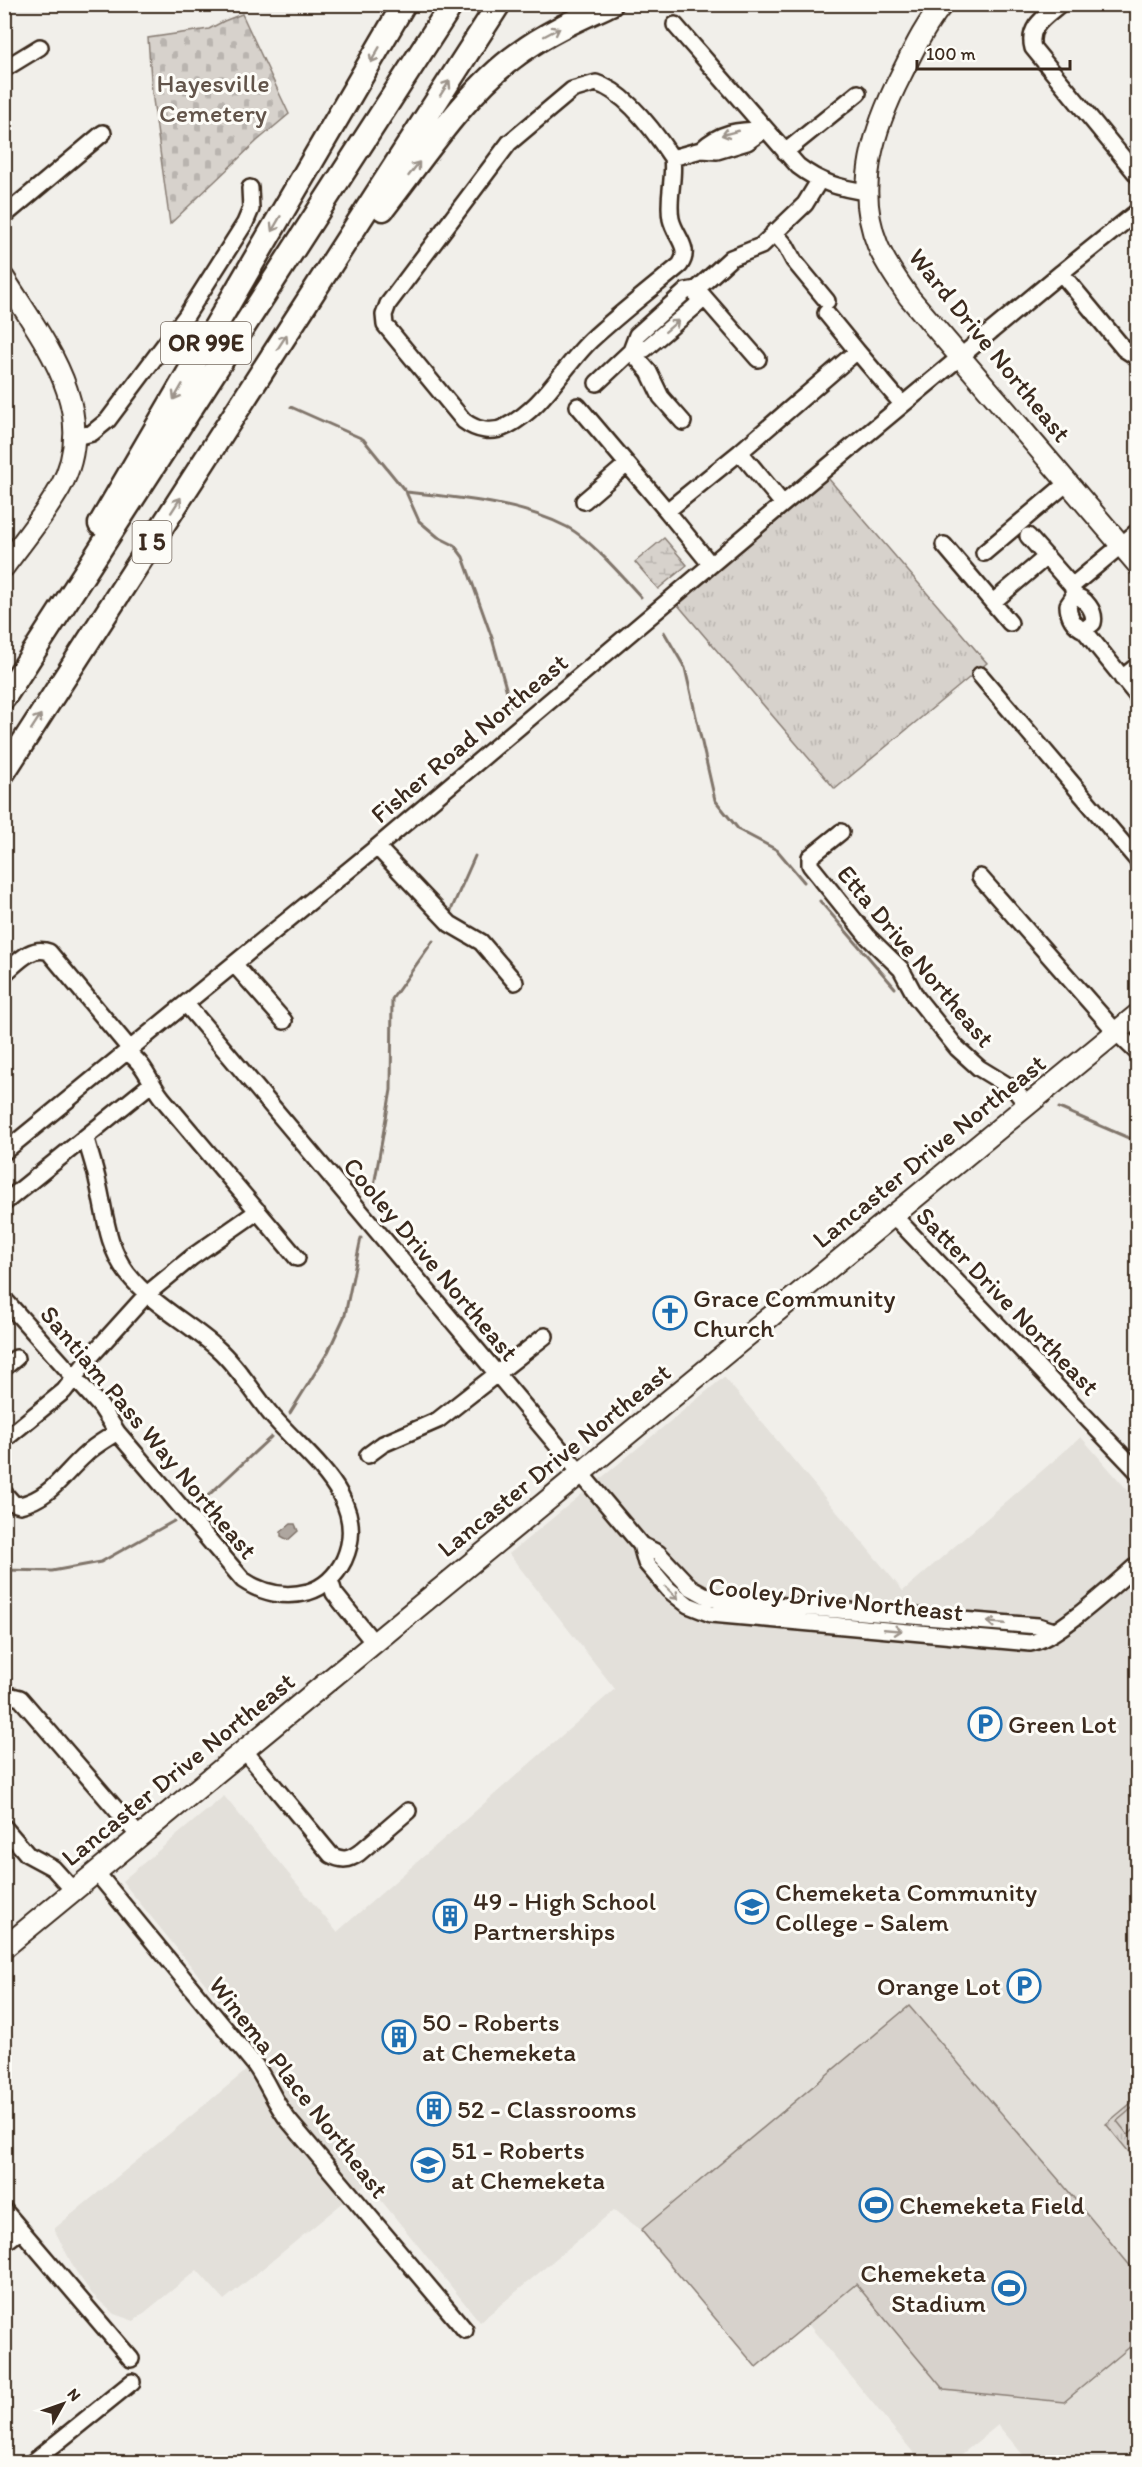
<svg xmlns="http://www.w3.org/2000/svg" width="1142" height="2467" font-family="Itim,sans-serif">
<style>
.built{fill:#e3e0da}
.grass{fill:url(#grass-tufts);stroke:#897e75;stroke-width:1.5}
.wetland{fill:url(#wetland-marsh);stroke:#897e75;stroke-width:1.5}
.cemetery{fill:url(#cemetery-stones);stroke:#897e75;stroke-width:1.5}
.pitch{fill:#d7d2cc;stroke:#897e75;stroke-width:1.5}
.water{fill:url(#water-ripples);stroke:#80746b;stroke-width:1.5}
.lines{fill:none;stroke-linecap:round;stroke-linejoin:round}
.stream{stroke:#80746b;stroke-width:3}
.minor-casing{stroke:#3b2a1e;stroke-width:20}
.major-casing{stroke:#3b2a1e;stroke-width:24}
.highway-casing{stroke:#3b2a1e;stroke-width:27}
.minor{stroke:#fdfcf7;stroke-width:15}
.major{stroke:#fdfcf7;stroke-width:20}
.highway{stroke:#fdfcf7;stroke-width:22}
.oneway{stroke:#9c938a}
.labels{text-anchor:middle;stroke-width:6;stroke-linejoin:round;paint-order:stroke}
.shield{fill:#fdfcf7;stroke:#75695f;stroke-width:1.5}
.shield-label{font-size:24px;font-weight:bold;fill:#3b2a1e}
.park-label{font-size:26px;fill:#62544a;stroke:#fdfcf7}
.street-label{font-size:26px;fill:#3b2a1e;stroke:#fdfcf7}
.poi-label{font-size:26px;fill:#3b2a1e;stroke:#fdfcf7;text-anchor:start}
</style>
<defs>
<pattern id="grass-tufts" width="24" height="20" patternUnits="userSpaceOnUse" patternTransform="scale(1.5)"><rect width="24" height="20" fill="#d7d2cc"/><path d="M3 7l-1-3M5 7V3M7 7l1-3M15 17l-1-3M17 17v-4M19 17l1-3" fill="none" stroke="#b9b4af"/></pattern>
<pattern id="wetland-marsh" width="20" height="14" patternUnits="userSpaceOnUse" patternTransform="scale(1.5)"><rect width="20" height="14" fill="#d7d2cc"/><path d="M1 5h8M5 5V1M11 12h8M15 12V8" fill="none" stroke="#b9b4af"/></pattern>
<pattern id="cemetery-stones" width="16" height="16" patternUnits="userSpaceOnUse" patternTransform="scale(1.5)"><rect width="16" height="16" fill="#d7d2cc"/><path d="M2 7V4a2 2 0 0 1 4 0v3zM10 15v-3a2 2 0 0 1 4 0v3z" fill="#b9b4af"/></pattern>
<pattern id="water-ripples" width="26" height="14" patternUnits="userSpaceOnUse" patternTransform="scale(1.5)"><rect width="26" height="14" fill="#aea69f"/><path d="M2 4q2-2 4 0t4 0M15 11q2-2 4 0t4 0" fill="none" stroke="#8f8781"/></pattern>
</defs>
<rect width="100%" height="100%" fill="#f1efea"/>
<filter id="ink" filterUnits="userSpaceOnUse"><feTurbulence type="fractalNoise" baseFrequency=".0167" numOctaves="2"/><feDisplacementMap in="SourceGraphic" scale="12" xChannelSelector="R" yChannelSelector="G"/><feConvolveMatrix kernelMatrix="1 2 1 2 8 2 1 2 1" color-interpolation-filters="sRGB"/></filter>
<g filter="url(#ink)">
<path class="built" d="M724 1377 903 1591 1081 1437 1137 1501V2462H1029L998 2425 952 2462H921L808 2324 756 2367 641 2230 614 2210 480 2322 367 2183 224 2300 197 2270 134 2321 114 2314 92 2294 75 2270 54 2229 264 2056 122 1881 224 1796 337 1932 615 1689 509 1554Z"/>
<path class="grass" d="M828 478 987 663 835 789 678 605Z
M1137 2098V2162L1106 2124Z"/>
<path class="wetland" d="M664 538 687 565 658 589 635 562Z"/>
<path class="cemetery" d="M242 14 289 114 257 141 170 224 152 92 148 38 209 29 224 21Z"/>
<path class="pitch" d="M909 2006 1059 2180 1137 2274V2341L1064 2402 944 2390 856 2284 756 2367 641 2230Z
M1137 2104V2127L1128 2135 1117 2121Z"/>
<path class="water" d="M291 1524H295L298 1531 288 1540 281 1536V1532Z"/>
<g class="lines">
<path class="stream" d="M291 407 363 439 406 492 419 521 438 537 454 545 463 557 492 638 511 706
M406 492C460 498 518 502 567 527 590 539 623 577 641 597
M664 632 685 668 715 800 739 830 777 850 804 882
M820 901 895 988
M448 917 475 856
M1059 1108 1138 1142
M373 1191 391 1090 392 999 433 941
M290 1413 328 1352 345 1315 361 1238
M198 1505 271 1437
M4 1570 52 1571 101 1562 174 1521"/>
<g class="minor-casing">
<path id="minor" d="M1060 4C1045 17 1027 27 1033 48L1138 176
M675 25 798 166C820 183 840 188 866 192
M4 69 40 47
M596 83C626 92 655 132 672 158 675 178 667 199 671 219 675 237 692 248 680 265 650 290 619 314 591 340 563 367 543 408 507 426 492 434 476 430 464 421L385 325 384 315 388 304 509 143 572 90Z
M701 150C720 132 738 130 764 130
M785 152 858 93
M672 158 701 150 717 151 747 142 764 130
M1138 211 1061 273 1124 349 1138 358
M4 216 103 133
M774 232 786 246 794 261 827 301
M697 289 758 359
M826 313 857 351
M631 351 645 349 698 304 697 289
M631 351 649 372 661 397 683 422
M597 383 631 351 637 335 686 291 697 289 731 258 761 246 805 204 819 181
M578 406 667 511 740 452
M73 438 92 433 108 420 186 316 245 223 251 209 250 188
M584 501 627 464
M783 504 740 452 857 351 902 404
M667 511 711 565
M1028 536 1072 586 1074 594
M944 545 1010 623
M984 553 1067 483
M1072 586 1138 531
M993 602 1046 557
M1084 630 1093 623C1096 612 1085 597 1074 596L1068 605C1068 616 1074 626 1084 630L1138 697
M980 675 1138 861
M1122 678 1138 665
M841 832 810 857V865L868 937 901 969 916 997 957 1048 979 1068 1015 1090 1027 1105
M377 847 450 924 481 942 515 982
M980 877 1116 1032 1138 1053
M234 964 284 1021
M4 974C17 963 31 945 49 952L130 1049
M186 1004 641 1545 658 1553 690 1587 710 1598 723 1601 1038 1626 1054 1631
M127 1052C148 1067 147 1079 162 1098L297 1258
M4 1152 377 847 783 504 1061 273
M4 1203 151 1084
M893 1215 1138 1472
M4 1299 101 1407 117 1432 243 1580C262 1593 285 1598 308 1592 325 1587 336 1576 344 1560 372 1498 303 1454 269 1412 252 1391 238 1367 218 1349 189 1323 151 1304 127 1273 107 1247 105 1213 98 1183 95 1168 90 1154 86 1139
M4 1368 16 1358
M4 1440 64 1391 91 1356 147 1294 192 1257 258 1211
M368 1455 383 1444 438 1420 545 1336
M4 1493 13 1503 20 1505C51 1498 64 1473 86 1454 95 1445 107 1439 117 1432
M641 1545 646 1563 669 1590 688 1605 711 1614 1030 1643C1055 1640 1116 1583 1138 1564
M330 1580 334 1593 374 1643
M4 1694 20 1698 139 1836
M244 1750 331 1855C342 1861 349 1860 359 1853L408 1811
M4 1827 27 1854 53 1868 73 1890
M96 1872 255 2065C268 2083 275 2104 289 2121L465 2330
M4 2210 131 2359
M4 2243 21 2230
M33 2462 132 2382"/>
</g>
<g class="major-casing">
<path id="major" d="M943 4C925 25 913 51 901 75 874 128 854 188 878 246 886 265 898 281 909 297L1138 565
M4 278C43 340 102 412 60 488 44 516 23 541 4 567
M4 1948 1138 1014"/>
</g>
<g class="highway-casing">
<path id="highway" d="M383 209C422 159 467 90 518 54 546 33 578 19 611 4
M100 524 404 4
M4 698 452 4
M4 772 499 4"/>
</g>
<use href="#minor" class="minor"/>
<use href="#major" class="major"/>
<use href="#highway" class="highway"/>
</g>
<defs><path id="oneway-shaft" d="M-6 0H5M1.5-3L5.5 0L1.5 3" fill="none" stroke-width="1.6" stroke-linecap="round" stroke-linejoin="round" transform="scale(1.5)"/></defs>
<g class="oneway">
<use href="#oneway-shaft" transform="translate(552 32) rotate(-28)"/>
<use href="#oneway-shaft" transform="translate(375 55) rotate(120)"/>
<use href="#oneway-shaft" transform="translate(445 88) rotate(-57)"/>
<use href="#oneway-shaft" transform="translate(730 133) rotate(165)"/>
<use href="#oneway-shaft" transform="translate(414 169) rotate(-52)"/>
<use href="#oneway-shaft" transform="translate(276 224) rotate(120)"/>
<use href="#oneway-shaft" transform="translate(672 326) rotate(-41)"/>
<use href="#oneway-shaft" transform="translate(282 342) rotate(-57)"/>
<use href="#oneway-shaft" transform="translate(178 392) rotate(120)"/>
<use href="#oneway-shaft" transform="translate(176 505) rotate(-57)"/>
<use href="#oneway-shaft" transform="translate(36 722) rotate(-57)"/>
<use href="#oneway-shaft" transform="translate(672 1593) rotate(44)"/>
<use href="#oneway-shaft" transform="translate(996 1623) rotate(-175)"/>
<use href="#oneway-shaft" transform="translate(893 1630) rotate(5)"/>
</g>
</g>
<defs>
<g id="church-ring" transform="scale(1.725)"><circle r="9.5" fill="#fdfcf7" stroke="#1f6fb2" stroke-width="1.5"/><path d="M-1.2-6h2.4v3.5h3.3v2.4h-3.3V6h-2.4V-.1h-3.3v-2.4h3.3Z" fill="#1f6fb2"/></g>
<g id="parking-ring" transform="scale(1.725)"><circle r="9.5" fill="#fdfcf7" stroke="#1f6fb2" stroke-width="1.5"/><path d="M-3.5-5.5H1a3.5 3.5 0 0 1 0 7H-1V5.5H-3.5ZM-1-3.4V-.6H.8a1.4 1.4 0 0 0 0-2.8Z" fill="#1f6fb2"/></g>
<g id="university-ring" transform="scale(1.725)"><circle r="9.5" fill="#fdfcf7" stroke="#1f6fb2" stroke-width="1.5"/><path d="M0-5L7-2L0 1L-7-2ZM-4 1L0 2.5L4 1V4Q0 6-4 4Z" fill="#1f6fb2"/></g>
<g id="building-ring" transform="scale(1.725)"><circle r="9.5" fill="#fdfcf7" stroke="#1f6fb2" stroke-width="1.5"/><path d="M-4-6H4V6H1V3H-1V6H-4ZM-2.5-4.3h1.7v1.8h-1.7ZM.8-4.3h1.7v1.8H.8ZM-2.5-1h1.7V.8h-1.7ZM.8-1h1.7V.8H.8Z" fill="#1f6fb2"/></g>
<g id="school-ring" transform="scale(1.725)"><circle r="9.5" fill="#fdfcf7" stroke="#1f6fb2" stroke-width="1.5"/><path d="M0-5L7-2L0 1L-7-2ZM-4 1L0 2.5L4 1V4Q0 6-4 4Z" fill="#1f6fb2"/></g>
<g id="stadium-ring" transform="scale(1.725)"><circle r="9.5" fill="#fdfcf7" stroke="#1f6fb2" stroke-width="1.5"/><path d="M0-5a6.5 5 0 1 0 0 10a6.5 5 0 1 0 0-10ZM-3.5-1.8h7v3.6h-7Z" fill="#1f6fb2"/></g>
</defs>
<g fill-rule="evenodd">
<use href="#church-ring" x="670" y="1313"/>
<use href="#parking-ring" x="985" y="1724"/>
<use href="#university-ring" x="752" y="1907"/>
<use href="#building-ring" x="450" y="1916"/>
<use href="#parking-ring" x="1024" y="1986"/>
<use href="#building-ring" x="399" y="2037"/>
<use href="#building-ring" x="434" y="2109"/>
<use href="#school-ring" x="428" y="2165"/>
<use href="#stadium-ring" x="876" y="2205"/>
<use href="#stadium-ring" x="1009" y="2288"/>
</g>
<g class="labels">
<g class="shield">
<rect x="161" y="322" width="90" height="42" rx="4.5"/>
<rect x="132.5" y="521" width="39" height="42" rx="4.5"/>
</g>
<g class="shield-label">
<text x="206" y="351">OR 99E</text>
<text x="152" y="550">I 5</text>
</g>
<g class="park-label">
<text x="213" y="92">Hayesville<tspan x="213" dy="30">Cemetery</tspan></text>
</g>
<g class="street-label">
<text transform="translate(990 345) rotate(51)" y="9">Ward Drive Northeast</text>
<text transform="translate(469 738) rotate(-40)" y="9">Fisher Road Northeast</text>
<text transform="translate(916 956) rotate(50)" y="9">Etta Drive Northeast</text>
<text transform="translate(929 1151) rotate(-39)" y="9">Lancaster Drive Northeast</text>
<text transform="translate(431 1259) rotate(50)" y="9">Cooley Drive Northeast</text>
<text transform="translate(1008 1301) rotate(46)" y="9">Satter Drive Northeast</text>
<text transform="translate(149 1432) rotate(50)" y="9">Santiam Pass Way Northeast</text>
<text transform="translate(554 1460) rotate(-39)" y="9">Lancaster Drive Northeast</text>
<text transform="translate(836 1599) rotate(6)" y="9">Cooley Drive Northeast</text>
<text transform="translate(178 1769) rotate(-39)" y="9">Lancaster Drive Northeast</text>
<text transform="translate(299 2087) rotate(52)" y="9">Winema Place Northeast</text>
</g>
<g class="poi-label">
<text x="693" y="1307">Grace Community<tspan x="693" dy="30">Church</tspan></text>
<text x="1008" y="1733">Green Lot</text>
<text x="775" y="1901">Chemeketa Community<tspan x="775" dy="30">College - Salem</tspan></text>
<text x="473" y="1910">49 - High School<tspan x="473" dy="30">Partnerships</tspan></text>
<text x="1001" y="1995" text-anchor="end">Orange Lot</text>
<text x="422" y="2031">50 - Roberts<tspan x="422" dy="30">at Chemeketa</tspan></text>
<text x="457" y="2118">52 - Classrooms</text>
<text x="451" y="2159">51 - Roberts<tspan x="451" dy="30">at Chemeketa</tspan></text>
<text x="899" y="2214">Chemeketa Field</text>
<text x="986" y="2282" text-anchor="end">Chemeketa<tspan x="986" dy="30">Stadium</tspan></text>
</g>
</g>
<rect width="1142" height="2467" fill="none" stroke="#fdfcf7" stroke-width="24"/>
<rect x="12" y="12" width="1118" height="2443" fill="none" stroke="#3b2a1e" stroke-width="2" filter="url(#ink)"/>
<g transform="translate(63 2404) rotate(50)" stroke="#fdfcf7" stroke-width="4.5" paint-order="stroke">
<path d="M0-4.5L10 22L0 15L-10 22Z" fill="#3b2a1e"/>
<text y="-9" font-size="16" font-weight="bold" text-anchor="middle" fill="#3b2a1e">N</text>
</g>
<path d="M917 60v9h153v-9" fill="none" stroke="#3b2a1e" stroke-width="3"/>
<text x="926" y="60" font-size="18" fill="#3b2a1e" stroke="#fdfcf7" stroke-width="4.5" paint-order="stroke">100 m</text>
</svg>
